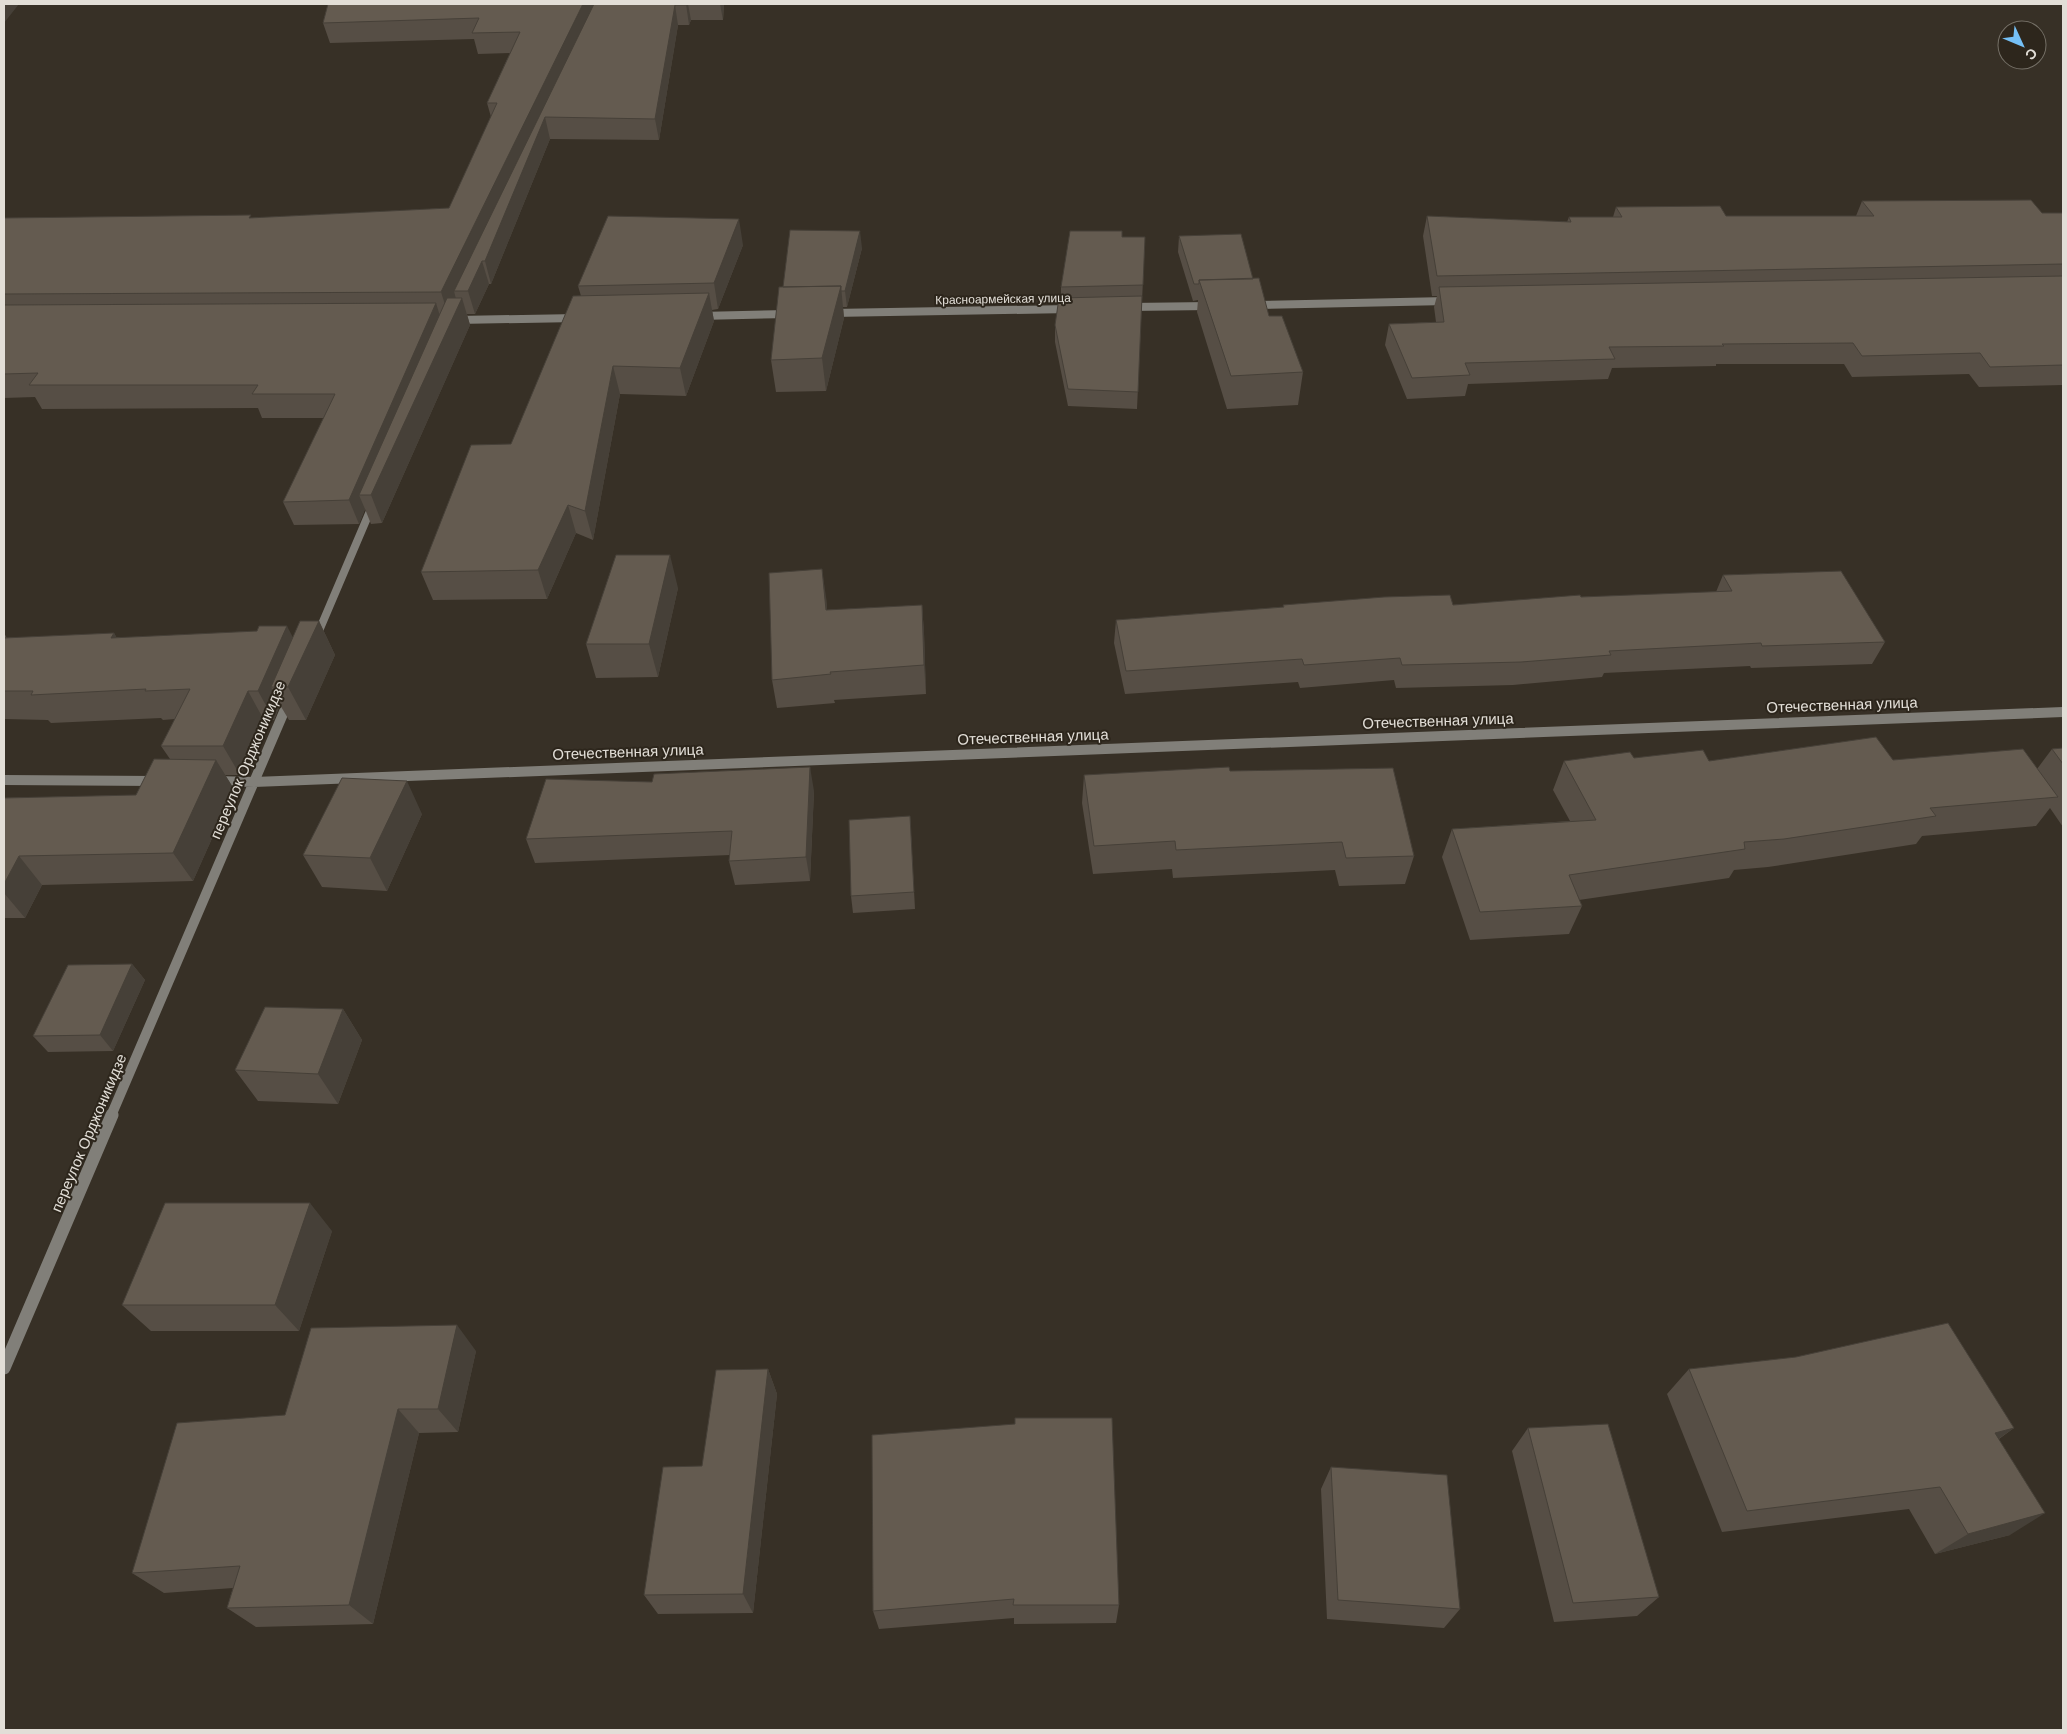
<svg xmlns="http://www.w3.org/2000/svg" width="2067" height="1734" font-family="Helvetica,sans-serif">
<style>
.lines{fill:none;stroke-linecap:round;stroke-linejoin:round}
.minor-far2{stroke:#817f79;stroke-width:8}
.minor-far1{stroke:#817f79;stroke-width:10}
.minor{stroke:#817f79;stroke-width:13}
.wall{fill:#564e45}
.shaded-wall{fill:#464038}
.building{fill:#645b50;stroke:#464038}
.labels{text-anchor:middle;stroke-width:4;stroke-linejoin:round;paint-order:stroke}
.far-street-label{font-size:12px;fill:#e2ded7;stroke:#2d261c}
.street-label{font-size:15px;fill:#e2ded7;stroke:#2d261c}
</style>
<rect width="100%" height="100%" fill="#373026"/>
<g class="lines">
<path class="minor-far2" d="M1254 305 1447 301
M1129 307 1210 306
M832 313 1070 309
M699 316 790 314
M457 320 578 318
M316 638 373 504"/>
<path class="minor-far1" d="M4 780 156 781
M216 781 254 782 2063 712
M111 1116 289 700"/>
<path class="minor" d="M4 1368 112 1115"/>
</g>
<path class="wall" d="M328 4H724L723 20H691L689 25H678L659 140 550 139 491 284H489L475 314H467L470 325 382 523 371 524 365 509 359 524 294 525 283 502 324 418H262L258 408 42 409 35 397 4 398V218H252L449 208 491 117 487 103 510 53 478 54 474 39 330 43 323 23Z
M1862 201 2042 213H2063V385L1979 387 1969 374 1852 377 1844 364H1716V366L1612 368 1608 379 1468 384 1465 396 1407 399 1385 345 1389 324 1436 322 1434 307 1437 296H1432L1423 236 1427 216 1567 222 1569 217H1613L1616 207 1726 216H1856Z
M1179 236 1253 279 1269 316 1303 372 1298 405 1227 409 1197 312 1198 300 1193 301 1178 252Z
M1122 237H1145L1137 409 1068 406 1055 342V325L1061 298V287Z
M743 245 718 309 712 310 714 321 686 396 620 394 593 540 576 533 547 599 433 600 421 572 511 444 581 296 578 286Z
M862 248 847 307H843L844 318 826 391 776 392 771 360 783 287Z
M1723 575 1885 642 1872 664 1751 668 1750 666 1604 673 1602 677 1513 685 1396 688 1394 680 1300 688 1298 682 1125 694 1114 643 1116 620 1283 607V605H1453L1581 597 1716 592Z
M678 588 658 677 596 678 586 644Z
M826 597 827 610 922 605 924 633 926 694 834 700 835 703 777 708 772 680Z
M319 621 335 655 306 720H289L280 705 274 720H264L240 775H225L234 789 193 881 42 885 25 918H4V798L136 795 170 759 161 746 175 719 163 720 161 718 51 723 48 720 4 719V633L7 638 114 633 116 637 293 638Z
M2063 748V827L2050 808 2036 826 1922 836 1916 844 1768 867 1734 870 1729 878 1579 900 1582 906 1569 934 1470 940 1442 857 1452 829 1570 821 1553 790 1564 761 1634 758 1709 761 1893 760 2037 769 2052 749Z
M1230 771 1414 856 1405 884 1339 886 1335 870 1173 878 1172 869 1093 874 1082 803 1084 775Z
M814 791 810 881 735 885 729 861 730 855 535 863 526 839Z
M422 814 387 891 322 887 303 855Z
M910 816 915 909 853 913 851 896Z
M132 964 145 980 113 1051 48 1052 33 1036Z
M343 1009 362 1040 338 1104 258 1101 235 1070Z
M332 1231 299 1331H151L122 1305Z
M476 1351 458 1432 419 1433 373 1624 256 1627 227 1608 233 1588 164 1593 132 1573 285 1415Z
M768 1369 777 1394 753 1613 658 1614 644 1595 702 1466Z
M1689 1369 2014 1428 1999 1439 2010 1535 1935 1554 1909 1509 1722 1532 1667 1394Z
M1528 1428 1659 1597 1637 1616 1554 1622 1512 1451Z
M872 1435 1119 1605 1116 1623 1014 1624V1618L879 1629 873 1611Z
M1331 1467 1460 1609 1444 1628 1327 1619 1321 1489Z"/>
<path class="shaded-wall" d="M4 4H19L4 23Z
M583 4H597L454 291 456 299 448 314 441 292Z
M686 4H688L691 20 689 25Z
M720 4H724L723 20Z
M675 5 678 25 659 140 655 119Z
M545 117 550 139 491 284 485 261Z
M739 219 743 245 718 309 714 283Z
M860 231 862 248 847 307 845 291Z
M482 261 489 284 475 314 468 291Z
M841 286 844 318 826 391 822 358Z
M709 293 714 321 686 396 680 368Z
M462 298 470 325 382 523 371 495Z
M436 303 443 326 359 495 365 509 359 524 349 500Z
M613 366 620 394 593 540 585 511Z
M568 505 576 533 547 599 538 570Z
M670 555 678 588 658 677 649 644Z
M822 569 826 597 829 639 826 610Z
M922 605 924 633 926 694 924 665Z
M319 621 335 655 306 720 288 687Z
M287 626 302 655 271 687 280 705 274 720 258 691Z
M114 633 131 662 111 638Z
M248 691 264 720 240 775 223 746Z
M216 760 234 789 193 881 173 853Z
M810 767 814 791 810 881 806 857Z
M407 781 422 814 387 891 370 858Z
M19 856 42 885 25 918 4 893V884Z
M132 964 145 980 113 1051 100 1035Z
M343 1009 362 1040 338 1104 318 1074Z
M310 1203 332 1231 299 1331 275 1305Z
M457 1325 476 1351 458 1432 438 1409Z
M768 1369 777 1394 753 1613 743 1594Z
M398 1409 419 1433 373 1624 349 1605Z
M2014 1428 1981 1451 1995 1433Z
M2045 1513 2010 1535 1935 1554 1968 1534Z"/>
<path class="building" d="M328 4H583L441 292 4 294V218L251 215 249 218 449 208 497 103H487L520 32 472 33 479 18 323 23Z
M594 4H686V5H675L655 119 545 117 485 261H482L468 291H454Z
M2031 200 2042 213H2063V264L1437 276 1427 216 1571 222 1569 217H1622L1616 207 1720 206 1726 216H1874L1862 201Z
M608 216 739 219 714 283 578 286Z
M790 230 860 231 845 291H841V286L783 287Z
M1070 231H1122V237H1145L1143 285 1061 287Z
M1241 234 1253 279 1199 280V284H1194L1179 236Z
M2063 276V365L1990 367 1980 353 1862 356 1853 343 1722 344 1724 346 1609 347 1615 359 1465 363 1470 375 1412 378 1389 324 1444 322 1439 287Z
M1259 278 1269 316H1282L1303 372 1231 376 1199 280Z
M841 286 822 358 771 360 779 287Z
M709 293 680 368 613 366 585 511 568 505 538 570 421 572 471 445 511 444 573 296Z
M1142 296 1138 392 1068 389 1055 325 1059 298Z
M447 298H462L371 495H359Z
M436 303 349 500 283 502 335 394H252L258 385H29L38 373 4 374V305Z
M616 555H670L649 644H586Z
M822 569 826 610 922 605 924 665 830 672 831 674 772 680 769 573Z
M1841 571 1885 642 1762 646 1761 643 1609 651 1611 655 1521 662 1402 665 1400 658 1304 665 1302 659 1126 671 1116 620 1284 607 1283 605 1384 597 1450 595 1453 605 1580 595 1581 597 1732 591 1723 575Z
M300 621H319L288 687H271Z
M259 626H287L258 691H248L223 746H161L190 689 145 691 146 689 31 695 33 691H4V638L114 633 111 638 257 631Z
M1876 737 1893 760 2023 749 2058 797 1930 808 1936 816 1784 839 1744 842 1745 849 1569 875 1582 906 1480 912 1452 829 1596 820 1564 761 1630 752 1634 758 1703 750 1709 761Z
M2063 748V764L2052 749Z
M154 759 216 760 173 853 19 856 4 884V798L136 795Z
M810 767 806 857 729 861 732 831 526 839 546 779 652 782 654 774Z
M1229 767 1230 771 1393 768 1414 856 1346 858 1342 842 1176 850 1175 841 1094 846 1084 775Z
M342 778 407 781 370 858 303 855Z
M910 816 914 892 851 896 849 820Z
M132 964 100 1035 33 1036 68 965Z
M265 1007 343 1009 318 1074 235 1070Z
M165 1203H310L275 1305H122Z
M1948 1323 2014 1428 1995 1433 2045 1513 1968 1534 1940 1487 1747 1511 1689 1369 1796 1357Z
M457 1325 438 1409H398L349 1605 227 1608 240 1566 132 1573 177 1423 285 1415 311 1328Z
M768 1369 743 1594 644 1595 663 1467 702 1466 716 1370Z
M1015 1418H1112L1119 1605H1013L1014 1599 873 1611 872 1435 1015 1424Z
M1608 1424 1659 1597 1573 1603 1528 1428Z
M1331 1467 1447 1475 1460 1609 1338 1600Z"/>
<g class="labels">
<g class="far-street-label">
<text transform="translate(1003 299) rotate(-1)" y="4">Красноармейская улица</text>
</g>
<g class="street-label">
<text transform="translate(1842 705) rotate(-2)" y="5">Отечественная улица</text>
<text transform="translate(1438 721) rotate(-2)" y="5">Отечественная улица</text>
<text transform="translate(1033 737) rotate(-2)" y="5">Отечественная улица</text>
<text transform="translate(628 752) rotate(-2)" y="5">Отечественная улица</text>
<text transform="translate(248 760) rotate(-67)" y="5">переулок Орджоникидзе</text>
<text transform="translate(89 1133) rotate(-67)" y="5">переулок Орджоникидзе</text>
</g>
</g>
<rect width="2067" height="1734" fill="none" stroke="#e2ded7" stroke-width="10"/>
<g transform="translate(2022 45) rotate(134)"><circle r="24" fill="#2d261c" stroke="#757067"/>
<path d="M0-4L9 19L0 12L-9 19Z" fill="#75c0f6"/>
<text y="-8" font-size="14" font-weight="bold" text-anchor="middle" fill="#e2ded7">С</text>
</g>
</svg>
